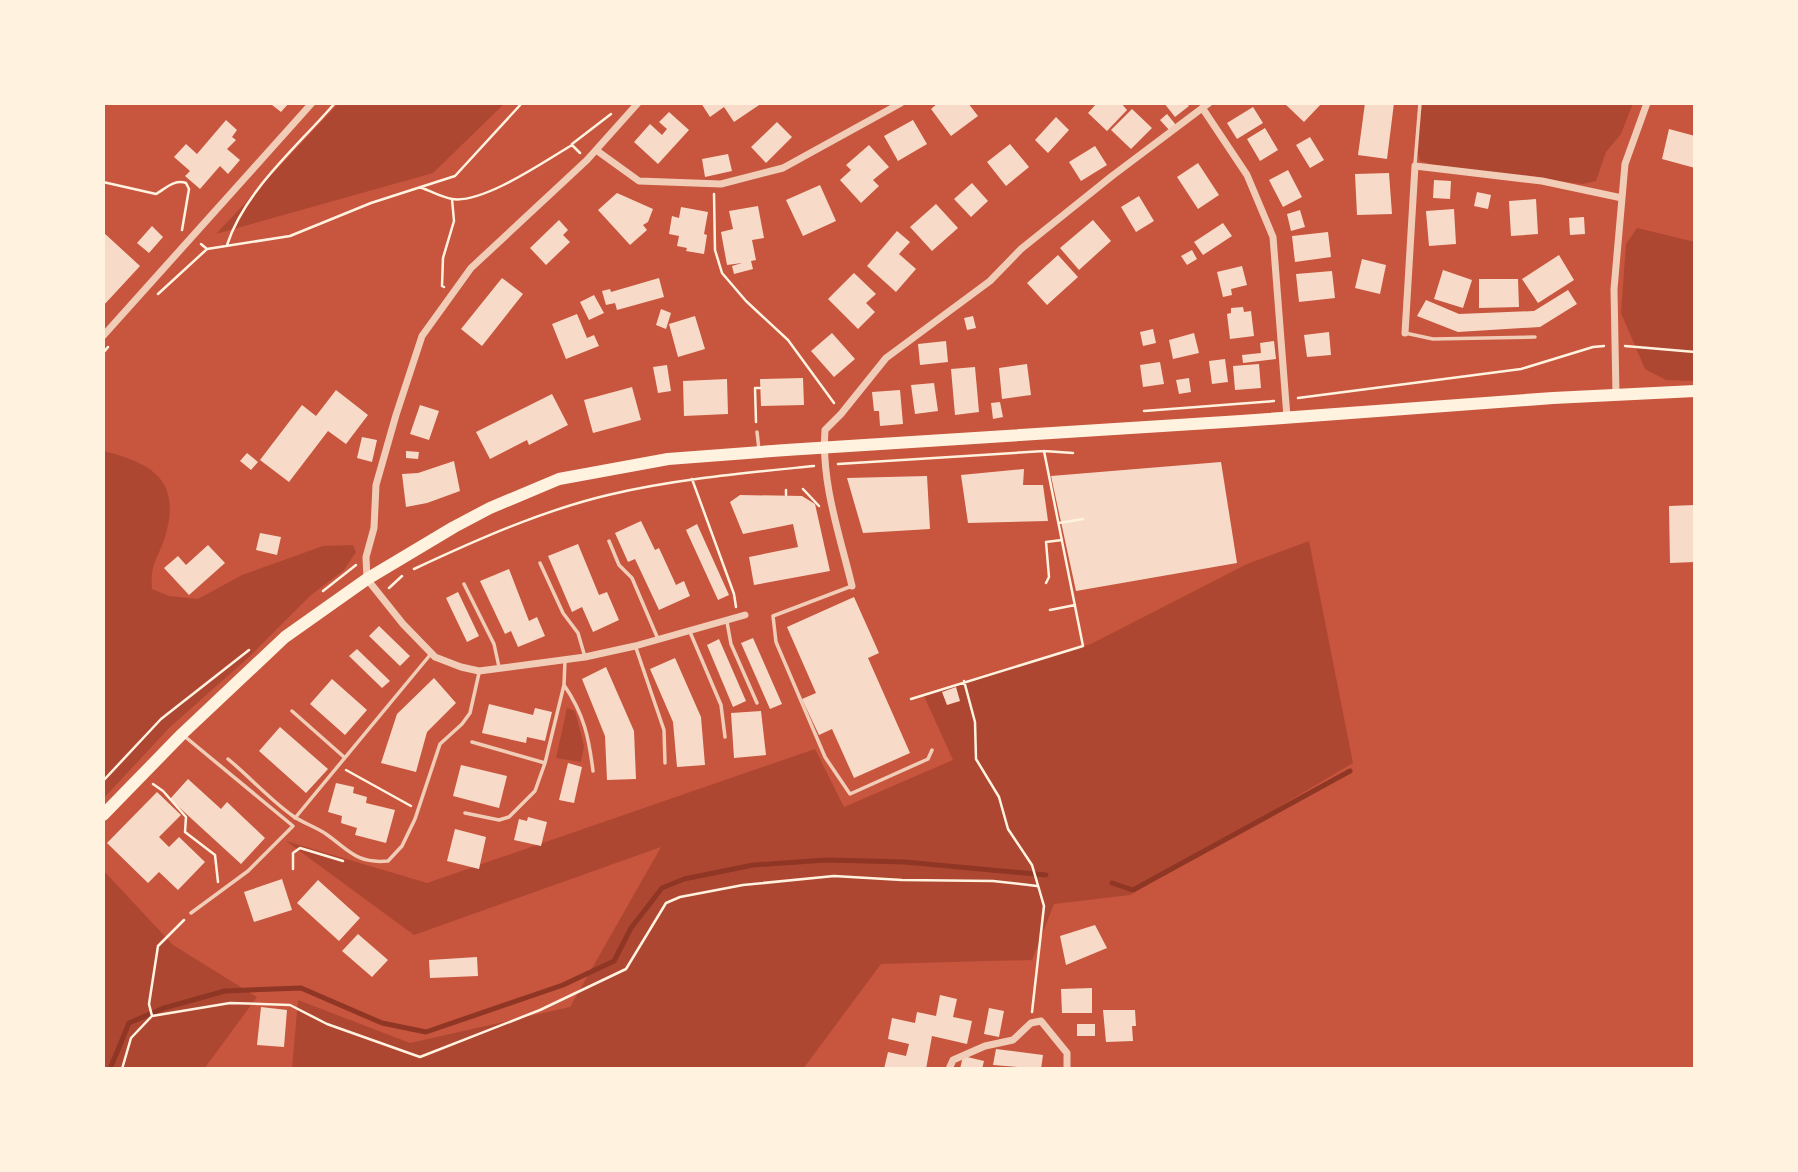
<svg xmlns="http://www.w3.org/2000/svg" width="1798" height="1172" font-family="'Space Grotesk',sans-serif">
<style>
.green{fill:#ae4732}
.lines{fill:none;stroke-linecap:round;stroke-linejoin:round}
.stream{stroke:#8f3625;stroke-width:5}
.building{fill:#f7dbc8}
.path{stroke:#fff3e0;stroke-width:2.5}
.service{stroke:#f1ccb7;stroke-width:3.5}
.minor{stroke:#f1ccb7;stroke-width:7}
.primary{stroke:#fff3e0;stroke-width:12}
</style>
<rect width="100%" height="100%" fill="#c8553d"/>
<path class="green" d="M339 103H505L433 173 216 234Z
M1422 103H1633L1621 134 1606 152 1596 181 1583 184 1434 165 1420 161 1417 152Z
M1637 228 1695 242V381L1666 380 1645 369 1621 313 1626 244Z
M103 451C153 463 182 481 165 537 158 559 150 563 152 589L169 596 198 599 242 575 323 546 353 545 356 552 344 570 311 595 248 658 169 728 103 799Z
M1309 541 1353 763 1130 895 1054 904 1032 960 881 964 803 1069H292L298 1000 410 1043 570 1007 661 847 414 935 286 841 427 883 815 749 844 807 953 760 924 696 1091 644 1247 564Z
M567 708 575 711 584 746 581 762 556 758Z
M103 870 173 945 257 997 204 1069H103Z"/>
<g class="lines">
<path class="stream" d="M1112 883 1133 890 1350 771
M110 1069 129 1023 164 1008 225 991 301 988 382 1023 426 1032 563 985 614 961 631 928 662 888 684 879 753 865 826 860 905 862 1046 875"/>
</g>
<path class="building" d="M273 103H289L281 112 272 105Z
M701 103H762L734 122 724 107 710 117Z
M938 103H968L978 116 951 136 931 109Z
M1097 103H1121L1127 110 1107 131 1088 113Z
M1164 103H1186L1189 106 1175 117Z
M1284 103H1322L1304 122Z
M1365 103H1394L1387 159 1358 155Z
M1253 107 1263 123 1237 139 1227 123Z
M1132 109 1152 128 1131 149 1111 130Z
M669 112 689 130 658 164 634 142 650 124 662 135 667 129 659 122Z
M1167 114 1176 125 1170 131 1160 120Z
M1056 117 1069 130 1048 153 1035 140Z
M226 120 237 130 232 137 236 140 227 149 240 160 228 174 220 166 200 189 185 176 190 171 174 157 186 144 197 154Z
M913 120 927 144 898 161 884 136Z
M777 122 792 137 766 163 751 147Z
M1265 128 1278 150 1260 161 1247 139Z
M1669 129 1695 136V168L1662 159Z
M1310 137 1324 160 1310 168 1296 145Z
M1010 144 1029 167 1006 186 987 162Z
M869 145 889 167 873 180 879 186 861 203 840 180 851 170 846 165Z
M1095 146 1107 165 1081 181 1069 162Z
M728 154 732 171 705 177 702 159Z
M1198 163 1219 195 1198 209 1177 177Z
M1288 170 1302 197 1283 207 1269 180Z
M1389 173 1392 214 1357 215 1355 174Z
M1434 180 1451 181 1450 199 1433 198Z
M972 183 988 201 971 217 954 199Z
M820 185 836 221 803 236 786 200Z
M1477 192 1491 195 1488 209 1474 206Z
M617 193 653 209 648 222 643 225 647 230 630 245 598 210Z
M1139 196 1154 221 1136 232 1121 207Z
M1536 199 1538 234 1511 236 1509 201Z
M936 204 958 228 932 251 910 227Z
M758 206 764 238 752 240 756 260 751 261 753 269 734 274 732 266 742 263 727 265 721 232 733 229 729 211Z
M681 207 708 212 704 234 707 235 704 254 686 251 687 248 677 246 679 236 669 234 672 216 679 218Z
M1454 209 1456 244 1429 246 1426 211Z
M1300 210 1305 227 1291 231 1287 214Z
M1584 217 1585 234 1570 235 1569 218Z
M559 220 568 230 563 235 570 242 546 265 530 248Z
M1093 220 1111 241 1079 270 1060 248Z
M1223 223 1232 236 1203 255 1194 242Z
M152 226 163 237 149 253 137 243Z
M897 231 910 242 899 254 916 269 896 292 867 266Z
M103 232 140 266 103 306Z
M1328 232 1331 257 1295 262 1292 236Z
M1192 250 1197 259 1187 265 1181 256Z
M1058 255 1078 277 1047 305 1027 283Z
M1559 255 1574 280 1538 303 1522 279Z
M1362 259 1386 265 1380 294 1355 288Z
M1242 266 1247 285 1231 289 1232 295 1223 297 1217 272Z
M1443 270 1472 280 1463 308 1434 299Z
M1332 271 1335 298 1299 302 1296 274Z
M854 273 876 294 866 303 875 312 858 329 828 299Z
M502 278 523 294 482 346 461 329Z
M659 278 664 297 617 310 615 303 606 305 602 291 610 289 611 292Z
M1479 279H1518L1519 307 1479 308Z
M1568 290 1577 304 1540 327 1458 332 1417 316 1426 300 1459 314 1534 311Z
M594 295 604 313 589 320 580 302Z
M1243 307 1244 312 1251 311 1254 336 1230 339 1227 314 1231 313V308Z
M661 309 671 313 666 329 656 325Z
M577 314 587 338 594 335 599 346 566 359 552 324Z
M695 316 705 349 678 357 669 324Z
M973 316 976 328 967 330 964 318Z
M1153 329 1156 343 1143 346 1140 332Z
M1329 332 1331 355 1307 357 1304 335Z
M832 333 855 359 834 377 811 351Z
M1194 333 1199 353 1173 359 1169 340Z
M946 341 948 362 920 365 918 344Z
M1274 341 1276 359 1243 363 1242 355 1261 353 1260 343Z
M1225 359 1228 382 1212 384 1209 361Z
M1160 362 1164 384 1143 387 1140 365Z
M1027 364 1031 395 1002 399 999 368Z
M1259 364 1261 388 1235 390 1233 366Z
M667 365 671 391 658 393 653 367Z
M975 367 979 412 955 415 951 369Z
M803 378 804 405 761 406 760 379Z
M1189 378 1191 392 1179 394 1176 380Z
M727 379 728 414 684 416 683 381Z
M934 383 938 411 915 414 911 385Z
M632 387 641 420 593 433 584 400Z
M336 390 368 415 346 444 328 431 289 482 260 460 302 405 316 416Z
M900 390 903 424 880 426 879 411H874L872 392Z
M552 394 568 425 529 445 527 440 490 459 476 432Z
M1000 402 1003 417 993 419 991 403Z
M420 405 439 411 429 440 410 434Z
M362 437 377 440 372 462 357 458Z
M406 451 419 452 418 459 406 458Z
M247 453 258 462 251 470 240 461Z
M454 461 460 491 427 503 406 507 402 474 418 473Z
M1221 462 1237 563 1076 591 1051 476Z
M1024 469 1023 485H1043L1048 521 968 523 961 475Z
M927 476 930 529 863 533 847 478Z
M740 495 802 496 815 504 830 571 754 585 749 557 798 547 793 524 743 534 730 502Z
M1695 505V562L1670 563 1669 506Z
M641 521 655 550 659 548 676 585 684 581 690 596 659 610 635 559 628 562 615 533Z
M697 524 729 595 718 600 686 530Z
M260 533 281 537 277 555 256 550Z
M578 544 599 595 607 592 619 620 593 632 582 607 572 612 548 556Z
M208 545 225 563 189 595 164 568 178 556 186 565Z
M509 569 529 621 537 617 545 636 518 647 511 631 505 634 480 581Z
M458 592 479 636 467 642 446 598Z
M854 597 879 653 868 658 910 753 854 778 832 729 819 735 802 699 816 693 787 627Z
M379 626 410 656 400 666 369 636Z
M753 638 782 704 770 709 741 643Z
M719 639 746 701 733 707 707 645Z
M357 649 390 681 382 688 349 656Z
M675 658 701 717 705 765 677 767 673 722 650 669Z
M606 667 634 731 636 779 607 780 605 736 582 679Z
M434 678 456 703 427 732 416 772 381 763 397 714Z
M332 679 367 710 345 735 310 704Z
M956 687 960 701 947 705 942 692Z
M489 704 533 715 535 708 552 712 545 741 527 737 526 743 482 733Z
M761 711 766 755 734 758 731 713Z
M280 727 328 769 306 793 259 751Z
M568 763 582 767 574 803 559 800Z
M461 765 507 776 499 808 453 796Z
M188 779 221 809 227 802 265 838 241 864 170 799Z
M336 783 354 787 353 793 367 797 366 803 395 810 386 843 355 835 357 828 341 823 342 816 328 812Z
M157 792 181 815 159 837 169 847 179 837 205 862 178 890 159 872 148 883 107 843Z
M528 817 547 822 541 846 514 840 519 819 527 821Z
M455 829 486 837 479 869 447 861Z
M282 879 292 910 254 922 244 892Z
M318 880 360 918 339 941 297 903Z
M1095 925 1107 948 1066 965 1060 936Z
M358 934 388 960 372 977 342 951Z
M477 957 478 976 430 978 429 960Z
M1092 988V1013H1062L1061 989Z
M940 995 957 999 953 1017 972 1021 967 1044 932 1036 926 1069H884L888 1052 906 1056 909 1044 888 1039 892 1018 915 1023 917 1012 936 1016Z
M261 1007 287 1010 284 1047 257 1045Z
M989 1008 1004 1011 999 1037 984 1034Z
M1103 1010H1135L1136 1026H1132L1133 1041 1106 1042Z
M1077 1024H1095V1036H1077Z
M996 1049 1043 1055 1041 1069 993 1065Z
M963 1056 984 1061 982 1069H960Z"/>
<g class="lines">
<path class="path" d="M572 144 611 114
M103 182 156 194C166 188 175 179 186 183L189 189 182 230
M420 187C430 191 441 197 452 199 483 204 545 161 572 145L580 153
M714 194 715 250 722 273 746 301 788 340 834 403
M201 244 207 249 290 236 371 203 455 176 522 103
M227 245C245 190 298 146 335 103
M444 287 442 286 443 258 454 221 452 199
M158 294 207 249
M1625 346 1695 352
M103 353 108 347
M1298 398 1521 369 1593 347 1604 346
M1144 411 1274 401
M756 422 755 388H760
M838 464 1044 451 1073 453
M692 479 734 594 736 607
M803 489 819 506
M786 490V495
M1059 523 1083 519
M414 569C476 540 541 511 608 495 676 479 745 473 814 466
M1046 583 1049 577 1046 542 1062 540
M389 588 402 576
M323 591 356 565
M1050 610 1075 605
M964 681 975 722 976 759 999 797 1008 829 1032 865 1044 906 1032 1012
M911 699 1083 646 1044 451
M346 770 411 806
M103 781 161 719 249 650
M153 784 163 791 186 817 185 832 215 855 218 882
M293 869V853L300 848 343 861
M152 1016 149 1004 158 946 184 920
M122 1069 131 1038 152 1016 230 1003 290 1005 327 1024 420 1057 540 1010 626 969 666 903 680 897 743 885 834 876 902 880 993 881 1037 886"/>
<path class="service" d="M1415 164 1420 103
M1405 333 1433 339 1535 337
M757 432 759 450
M609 541 619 565 632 578 658 639
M540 563 563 613 578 633 585 657
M464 584 494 644 499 667
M852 586 773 616 776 642 825 757 850 794 928 759 932 750
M727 622 731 644 757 703
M690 632 721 705 725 737
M636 648 664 730 665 763
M564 685C584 714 589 738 593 771
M292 711 344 757
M183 735 293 826 248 871 191 913
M472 742 545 763
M228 759C250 777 269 799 293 816 303 823 316 827 326 834 349 850 356 864 388 861L402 846 415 819 440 744 462 724 470 713 479 673
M465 813 499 820 509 817 535 791 545 763 564 685 565 660
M295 818 430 655"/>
<path class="minor" d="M638 103 587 160 471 268 422 336 396 415 376 485 374 528 366 557 367 579 403 624 435 657 461 667 479 671 585 657 635 646 745 615
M1203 109 1247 175 1273 237 1287 417
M596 150 639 181 721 184 783 168 901 103
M1405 333 1415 166 1542 181 1622 198
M103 336 312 103
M1616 395 1614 289 1625 164 1647 103
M852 586C840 536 821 483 825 430L841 414 886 358 990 281 1021 249 1112 176 1209 103
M949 1069 953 1060 985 1046 1013 1040 1031 1023 1041 1021 1067 1053V1069"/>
<path class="primary" d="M103 815 182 734 285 637 367 579 454 527 490 508 559 479 668 459 786 450 1241 421 1553 398 1695 391"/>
</g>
<rect width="1798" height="1172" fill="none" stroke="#fff3e0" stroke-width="210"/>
</svg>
